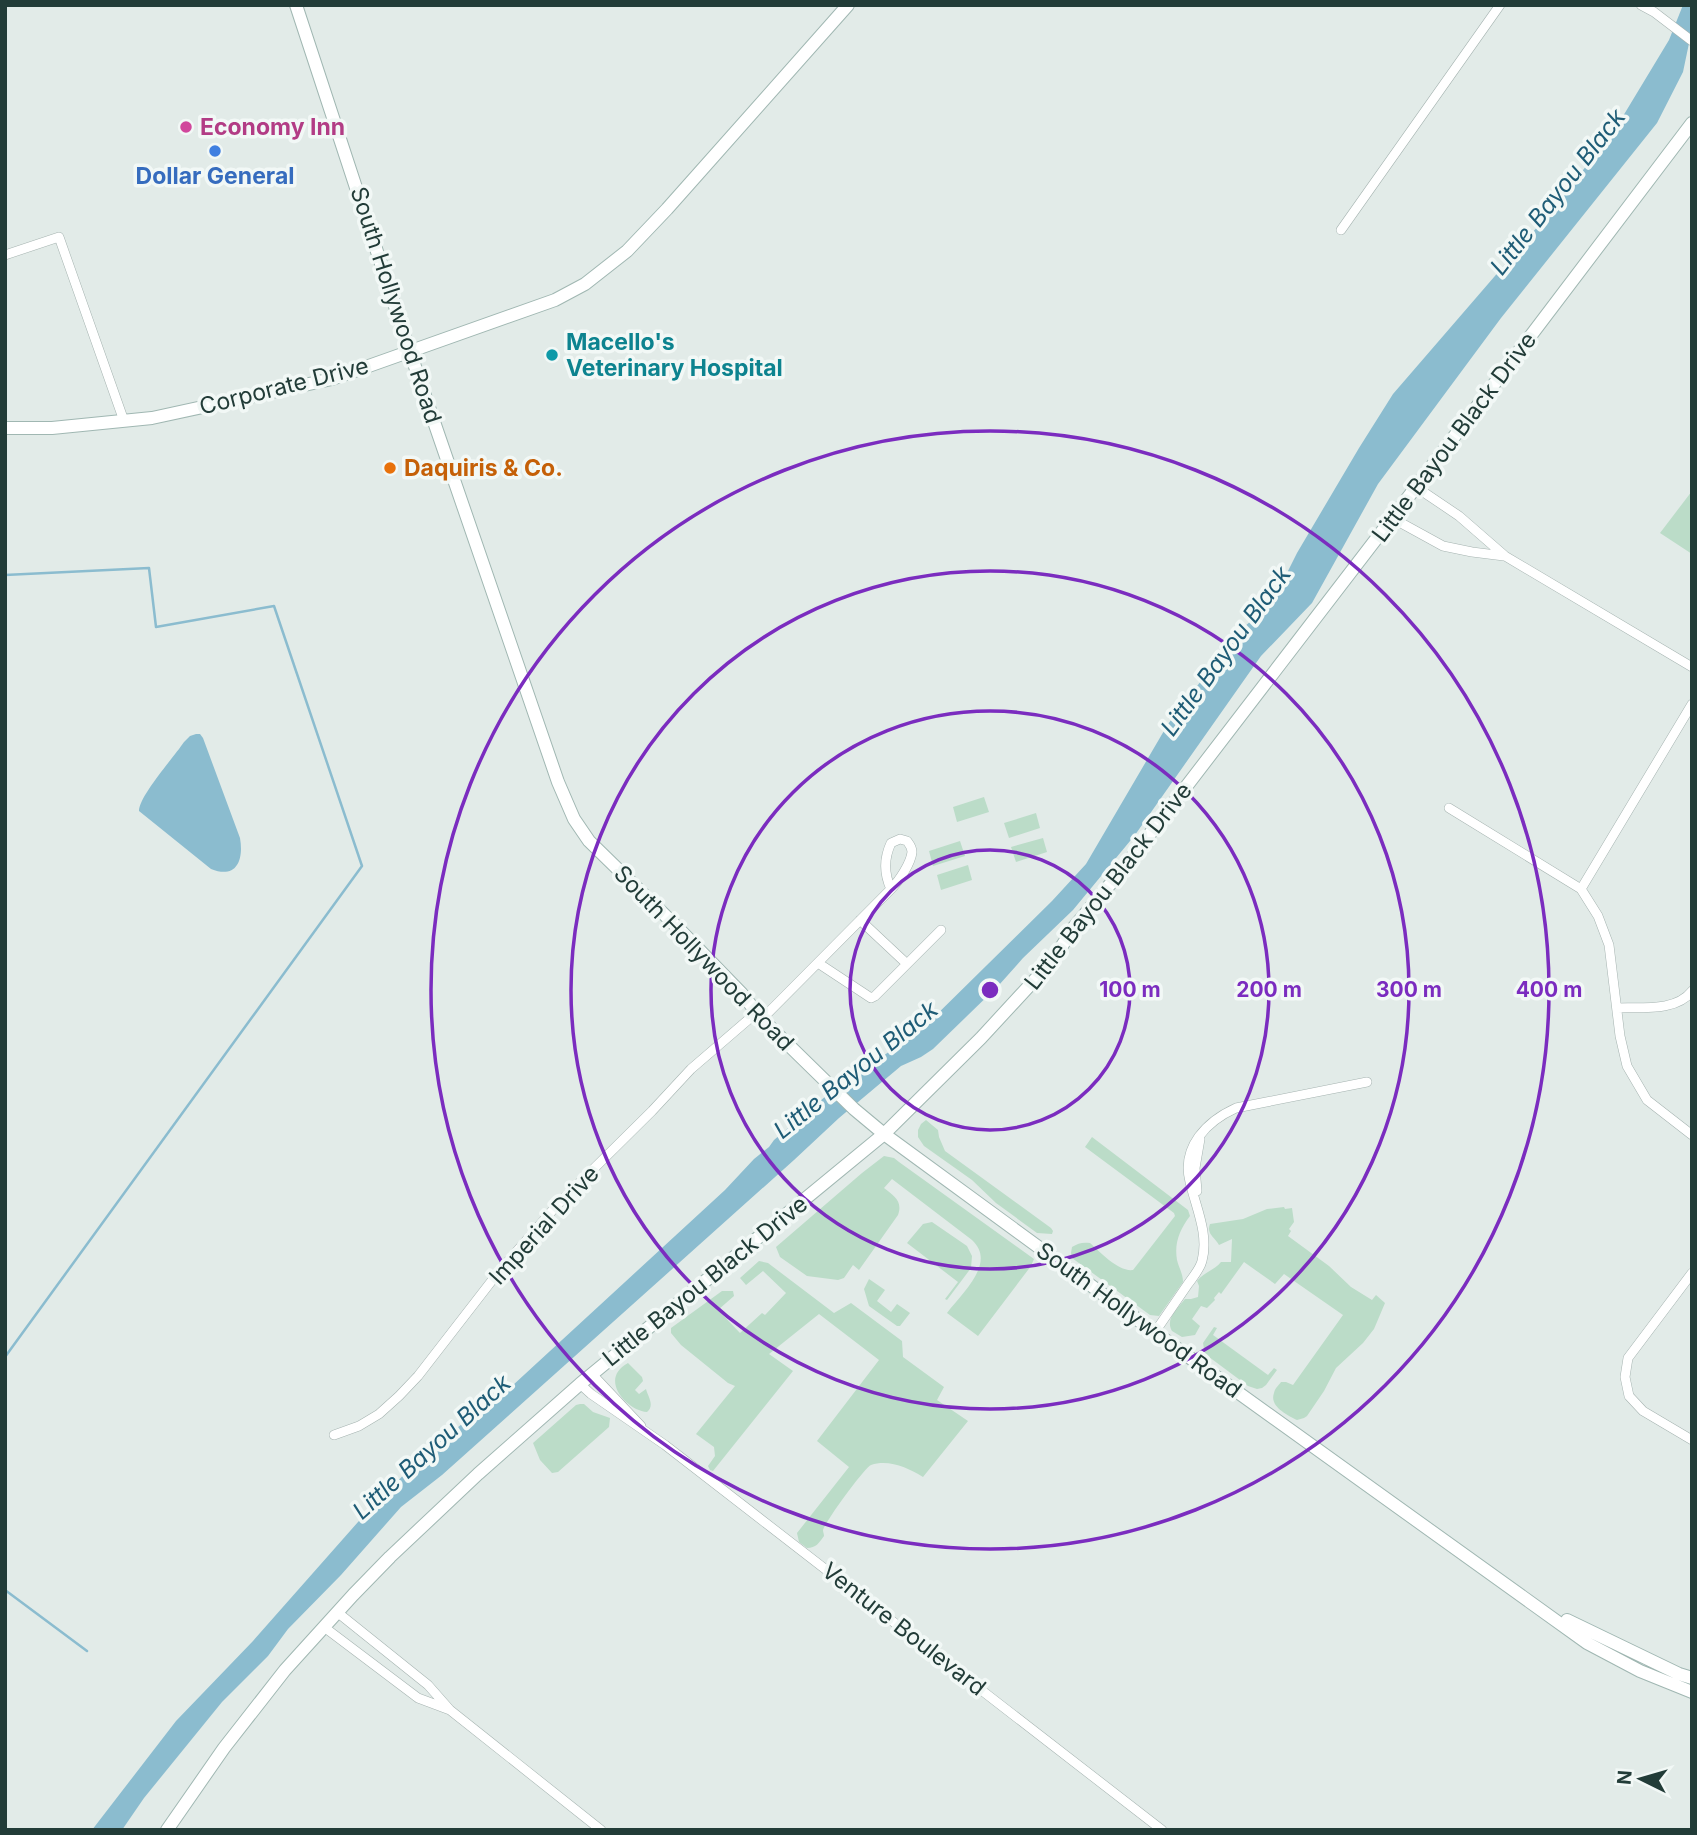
<svg xmlns="http://www.w3.org/2000/svg" width="1697" height="1835" font-family="Inter,sans-serif">
<style>
.green{fill:#bbdcc8}
.water{fill:#8bbccf}
.lines{fill:none;stroke-linecap:round;stroke-linejoin:round}
.stream{stroke:#8bbccf;stroke-width:2.5}
.street-casing{stroke:#a5b3b0;stroke-width:10}
.secondary-casing{stroke:#a0b7b2;stroke-width:14}
.street{stroke:#fff;stroke-width:9}
.secondary{stroke:#fff;stroke-width:12}
.ring{fill:none;stroke:#7b2cbf;stroke-width:3.5}
.hotel-dot{fill:#d1479c;stroke:#f2f8f6;stroke-width:2.5}
.shop-dot{fill:#3f7fe0;stroke:#f2f8f6;stroke-width:2.5}
.culture-dot{fill:#0f9aa8;stroke:#f2f8f6;stroke-width:2.5}
.food-dot{fill:#e8710a;stroke:#f2f8f6;stroke-width:2.5}
.labels{text-anchor:middle;stroke-width:7;stroke-linejoin:round;paint-order:stroke}
.hotel-label{font-size:23px;font-weight:bold;fill:#b23c85;stroke:#f2f8f6;text-anchor:start}
.shop-label{font-size:23px;font-weight:bold;fill:#366cbe;stroke:#f2f8f6}
.street-label{font-size:23px;fill:#223c38;stroke:#f2f8f6}
.culture-label{font-size:23px;font-weight:bold;fill:#0d838f;stroke:#f2f8f6;text-anchor:start}
.food-label{font-size:23px;font-weight:bold;fill:#c56008;stroke:#f2f8f6;text-anchor:start}
.water-label{font-size:24px;font-style:italic;fill:#1e5c76;stroke:#f2f8f6}
.centre{fill:#7b2cbf;stroke:#f2f8f6;stroke-width:3.5}
.ring-label{font-size:21px;text-anchor:middle;font-weight:bold;fill:#7b2cbf;stroke:#f2f8f6;stroke-width:7;stroke-linejoin:round;paint-order:stroke}
</style>
<rect width="100%" height="100%" fill="#e2ebe8"/>
<path class="green" d="M1692 491V554L1660 533Z
M984 797 989 812 957 822 953 807Z
M1036 813 1040 828 1009 838 1004 823Z
M1043 838 1047 852 1016 862 1011 847Z
M960 841 965 856 933 866 929 851Z
M968 865 972 880 941 890 937 875Z
M926 1120 938 1130 939 1137 945 1151 1051 1228 1053 1231 1052 1234 1037 1233 996 1203 972 1180 924 1146 918 1137V1130L921 1124Z
M1092 1137 1188 1210 1190 1216C1180 1229 1174 1243 1177 1260 1179 1268 1183 1274 1183 1282L1159 1316 1150 1315 1072 1258 1071 1253 1072 1247C1078 1243 1083 1242 1090 1243 1101 1253 1119 1272 1133 1270L1175 1216 1174 1213 1085 1147Z
M884 1156 894 1158 899 1162 1034 1259 1031 1266 978 1336 947 1313C962 1293 997 1263 972 1240L892 1179 884 1188C894 1196 903 1201 898 1215L859 1270 853 1265 844 1278 838 1280 807 1276 780 1257 776 1247 862 1173Z
M1284 1207 1285 1209 1292 1208 1294 1222 1289 1229 1291 1231 1288 1236 1329 1266 1351 1287 1372 1300 1376 1295 1385 1303 1374 1329 1363 1343 1336 1368 1324 1391 1307 1416 1304 1418 1297 1420C1287 1415 1269 1406 1274 1393 1275 1388 1279 1385 1281 1382H1286L1293 1385 1343 1315 1284 1274 1275 1284 1244 1262 1221 1294 1219 1292 1214 1298 1215 1300 1207 1308 1201 1306 1192 1319 1200 1326 1195 1335 1182 1337 1172 1331C1165 1319 1177 1309 1185 1299H1191L1198 1297 1199 1286 1197 1281C1204 1272 1215 1270 1221 1262H1231L1232 1239 1219 1245C1215 1237 1206 1234 1210 1224L1243 1219 1267 1209Z
M932 1222 967 1246 972 1256 971 1268 947 1300 945 1299 958 1282 907 1243 923 1224Z
M759 1261 768 1263 834 1313 851 1303 902 1341 903 1357 944 1387 937 1400 968 1421 923 1477C908 1468 889 1459 871 1465 865 1467 825 1522 823 1530 823 1532 824 1534 824 1536 819 1543 816 1548 807 1548L799 1542 797 1533 849 1467 817 1441 879 1360 819 1314 769 1354 793 1371 713 1471 710 1470 708 1466 715 1456 714 1447 696 1434 735 1386 728 1383 681 1345 671 1333V1328L722 1291H733L734 1296 718 1310 740 1333 762 1313 765 1315 786 1293 763 1271 746 1285 740 1278Z
M869 1279 885 1290 877 1301 891 1312 897 1304 910 1313 900 1326H897L869 1306 864 1289Z
M1214 1327 1217 1328 1213 1335 1268 1375 1274 1368 1277 1370 1266 1385 1262 1388 1257 1389 1248 1386 1205 1354 1203 1343Z
M628 1363 642 1377 643 1381 635 1390 639 1394 646 1389C648 1397 655 1405 647 1412 627 1411 598 1379 628 1363Z
M580 1404H584L593 1412 610 1418 609 1427 558 1472 552 1473 540 1460 533 1443 576 1405Z"/>
<path class="water" d="M1683 5H1692V29L1683 72 1657 123 1501 318 1378 484 1312 603 1261 656 1135 835 1073 910 1023 958 999 985 933 1049 921 1057 901 1066 839 1118 794 1160 442 1475 401 1507 341 1575 288 1629 268 1656 222 1702 144 1798 122 1830H92L176 1721 253 1641 358 1522 422 1456 482 1408 512 1386 725 1190 754 1159 769 1147 774 1140 833 1090 921 1030 1052 901 1086 864 1168 724 1240 630 1271 605 1297 553 1359 448 1393 394 1545 218 1614 131 1669 40Z
M196 734H200L203 738 240 838C244 861 236 879 211 869L139 811C139 796 174 757 184 742L190 736Z"/>
<g class="lines">
<path class="stream" d="M5 575 149 568 156 627 274 606 362 866 5 1357
M5 1590 87 1651"/>
<g class="street-casing">
<path id="street" d="M1641 5 1654 12 1692 41
M1341 230 1500 5
M5 255 59 237 124 421
M1416 487 1459 516 1505 556 1692 667
M1392 518 1443 546 1472 552 1504 556
M1449 808 1581 889 1598 916 1609 945 1620 1036 1627 1066 1647 1100 1692 1135
M1581 889 1692 704
M860 920 907 964
M818 963 871 998 875 996 941 930
M1617 1008C1641 1007 1676 1012 1692 991
M762 1019 891 889C899 881 911 863 912 852 912 847 910 845 907 841L900 839 891 843C884 858 884 874 891 889
M1197 1191 1195 1168 1200 1139
M1692 1273 1628 1358 1625 1377 1629 1396 1643 1411 1692 1440
M1155 1332C1166 1316 1177 1300 1188 1284 1193 1277 1200 1269 1202 1261 1209 1234 1196 1208 1190 1182 1181 1147 1207 1121 1236 1108L1367 1082
M592 1374 641 1426
M580 1384 591 1394 665 1445 1162 1830
M334 1435 359 1426 379 1414 399 1396 418 1376 497 1274 558 1204 652 1111 691 1069 756 1013
M324 1627 418 1698 450 1710 428 1685 337 1612
M450 1710 601 1830"/>
</g>
<g class="secondary-casing">
<path id="secondary" d="M296 5 410 352 558 782 574 819 589 841 676 926 742 994 762 1019 854 1109 884 1134 1186 1355 1587 1643 1640 1671 1692 1692
M5 428H52L152 418 332 379 555 300 585 284 627 251 667 209 848 5
M1567 1620 1679 1674 1692 1678
M167 1830 224 1748 285 1670 353 1595 390 1557 478 1474 580 1384 884 1134 981 1038 1053 960 1074 927 1123 869 1416 487 1692 123"/>
</g>
<use href="#street" class="street"/>
<use href="#secondary" class="secondary"/>
</g>
<g class="ring">
<circle cx="990" cy="990" r="140"/>
<circle cx="990" cy="990" r="279"/>
<circle cx="990" cy="990" r="419"/>
<circle cx="990" cy="990" r="559"/>
</g>
<circle class="hotel-dot" cx="186" cy="127" r="7"/>
<circle class="shop-dot" cx="215" cy="151" r="7"/>
<circle class="culture-dot" cx="552" cy="355" r="7"/>
<circle class="food-dot" cx="390" cy="468" r="7"/>
<g class="labels">
<g class="hotel-label">
<text x="200" y="135">Economy Inn</text>
</g>
<g class="shop-label">
<text x="215" y="184">Dollar General</text>
</g>
<g class="street-label">
<text transform="translate(396 305) rotate(72)" y="8">South Hollywood Road</text>
<text transform="translate(284 386) rotate(-14)" y="8">Corporate Drive</text>
<text transform="translate(1454 437) rotate(-53)" y="8">Little Bayou Black Drive</text>
<text transform="translate(1108 886) rotate(-52)" y="8">Little Bayou Black Drive</text>
<text transform="translate(704 958) rotate(46)" y="8">South Hollywood Road</text>
<text transform="translate(544 1225) rotate(-48)" y="8">Imperial Drive</text>
<text transform="translate(705 1281) rotate(-39)" y="8">Little Bayou Black Drive</text>
<text transform="translate(1139 1320) rotate(36)" y="8">South Hollywood Road</text>
<text transform="translate(904 1629) rotate(38)" y="8">Venture Boulevard</text>
</g>
<g class="culture-label">
<text x="566" y="350">Macello's<tspan x="566" dy="26">Veterinary Hospital</tspan></text>
</g>
<g class="food-label">
<text x="404" y="476">Daquiris &amp; Co.</text>
</g>
<g class="water-label">
<text transform="translate(1558 192) rotate(-52)" y="8">Little Bayou Black</text>
<text transform="translate(1226 651) rotate(-54)" y="8">Little Bayou Black</text>
<text transform="translate(856 1070) rotate(-39)" y="8">Little Bayou Black</text>
<text transform="translate(432 1447) rotate(-42)" y="8">Little Bayou Black</text>
</g>
</g>
<circle cx="990" cy="990" r="10" class="centre"/>
<g class="ring-label">
<text x="1130" y="997">100 m</text>
<text x="1269" y="997">200 m</text>
<text x="1409" y="997">300 m</text>
<text x="1549" y="997">400 m</text>
</g>
<rect width="1697" height="1835" fill="none" stroke="#223c38" stroke-width="14"/>
<g transform="translate(1641 1779) rotate(275)" stroke="#f2f8f6" stroke-width="5" paint-order="stroke">
<path d="M0-5L12 26L0 18L-12 26Z" fill="#223c38"/>
<text y="-10" font-size="19" font-weight="bold" text-anchor="middle" fill="#223c38">N</text>
</g>
</svg>
